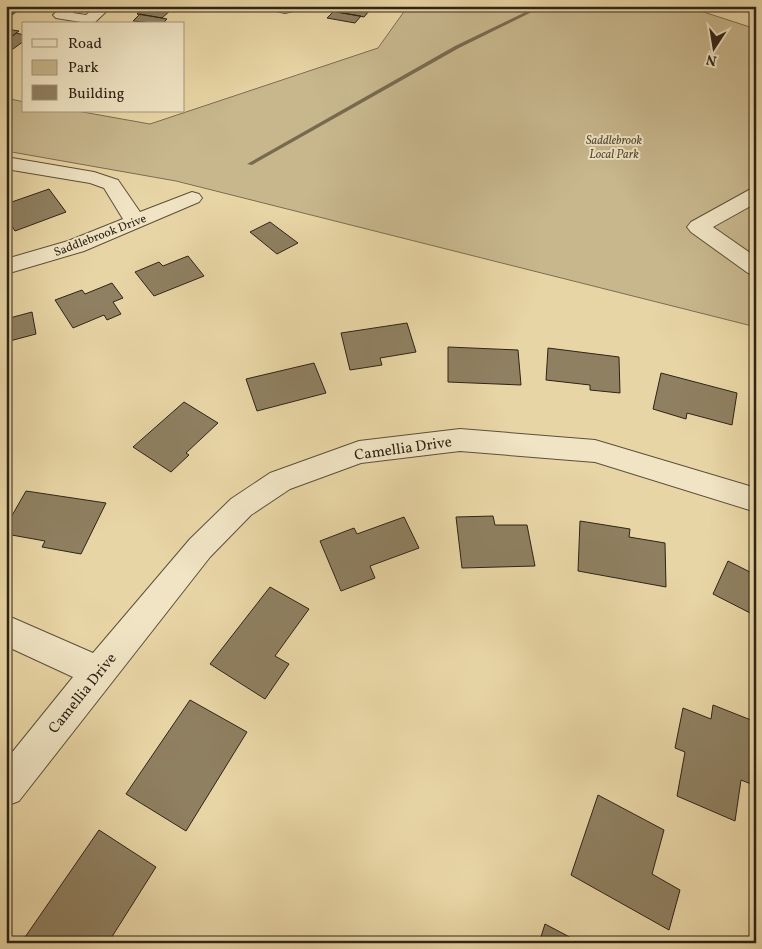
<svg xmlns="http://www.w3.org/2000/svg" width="762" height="949" font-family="Vollkorn,serif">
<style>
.green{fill:#c8b78d;stroke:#7b6e52}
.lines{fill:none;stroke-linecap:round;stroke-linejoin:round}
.stream{fill:#786a4f;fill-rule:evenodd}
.building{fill:#8f8061;stroke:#2e2417}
.minor-casing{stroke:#5c503a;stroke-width:2}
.minor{fill:#f0e4c4;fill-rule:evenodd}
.labels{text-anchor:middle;stroke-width:4;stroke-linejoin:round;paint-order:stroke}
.far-park-label{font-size:12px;font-style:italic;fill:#544934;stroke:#f0e4c4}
.far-street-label{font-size:12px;fill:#2e2417;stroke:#f0e4c4}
.street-label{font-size:15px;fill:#2e2417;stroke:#f0e4c4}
</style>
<rect width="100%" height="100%" fill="#e8d5a5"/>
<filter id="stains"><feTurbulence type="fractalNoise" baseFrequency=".004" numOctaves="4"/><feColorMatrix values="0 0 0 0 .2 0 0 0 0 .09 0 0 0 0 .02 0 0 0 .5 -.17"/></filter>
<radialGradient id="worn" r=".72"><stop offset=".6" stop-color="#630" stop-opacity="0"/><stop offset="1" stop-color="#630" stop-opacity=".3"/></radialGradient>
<path class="green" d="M408 6H685L756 29V327L176 181 6 151V98L24 102V111H77L150 124 378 48Z"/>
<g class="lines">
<path class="stream" d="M538 6H544L459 48 252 165 247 164 455 46Z"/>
</g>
<path class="building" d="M342 6H349L370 10 364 17 337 12Z
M145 7H157L172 9 162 18 137 14Z
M6 8 19 10 9 17 6 16Z
M334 11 337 12 361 16 355 23 327 18Z
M140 14 162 18 167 19 162 24 133 21Z
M6 29 19 31 6 41Z
M16 33 24 35V41L13 49 6 48V41Z
M49 189 66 212 15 231 6 217V204Z
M270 222 298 243 277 254 250 232Z
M188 256 204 276 154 296 135 272 159 262 163 266Z
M112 283 123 298 113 302 121 314 107 320 104 315 73 328 55 300 82 290 85 294Z
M32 312 36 334 6 342V319Z
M407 323 416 352 380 358 382 365 350 370 341 333Z
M448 347 518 350 521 385 448 382Z
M548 348 619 357 620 393 590 390V385L546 380Z
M314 363 326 393 257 411 246 379Z
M661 373 737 393 732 425 687 413 686 419 653 409Z
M184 402 218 423 186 453 189 455 171 472 133 447Z
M26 491 106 503 81 554 42 547 45 541 6 534V526Z
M493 516 495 525H527L535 566 462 568 456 517Z
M404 517 419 548 370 566 375 578 341 591 320 541 354 528 357 534Z
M580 521 630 529 629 537 665 543 666 587 578 571Z
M728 561 756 575V616L713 594Z
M270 587 309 609 275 656 289 664 265 699 210 664Z
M190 700 247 732 186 831 126 794Z
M713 705 756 722V786L741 780 735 821 677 796 685 752 675 748 683 708 711 719Z
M598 795 664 830 652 874 680 890 669 930 571 875Z
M99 830 156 867 108 943H21Z
M545 924 581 943H539Z"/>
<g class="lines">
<g class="minor-casing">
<path id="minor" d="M62 6H79L73 13 86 15 96 6H112L93 24 56 18 53 15Z
M265 6H304L302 9 285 13 267 9Z
M6 157 94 172 118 180 140 212 192 192 199 194 202 198 199 202 84 251 6 274V259L68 241 123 219 104 188 90 183 6 169Z
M756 188V203L713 227 756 257V275L748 273 691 232 687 227 691 222 749 190Z
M460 429 595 440 756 488V512L595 462 460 451 361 463 290 489 251 515 210 557 19 801 6 806V760L73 677 6 646V615L93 653 190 539 231 499 270 473 359 441Z"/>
</g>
<use href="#minor" class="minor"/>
</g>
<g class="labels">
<g class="far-park-label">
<text x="614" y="144">Saddlebrook<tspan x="614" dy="14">Local Park</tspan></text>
</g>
<g class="far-street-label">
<text transform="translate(100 235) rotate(-21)" y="4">Saddlebrook Drive</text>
</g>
<g class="street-label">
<text transform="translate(403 448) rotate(-8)" y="5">Camellia Drive</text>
<text transform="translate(82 693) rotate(-51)" y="5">Camellia Drive</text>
</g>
</g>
<rect width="762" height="949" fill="none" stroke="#e8d5a5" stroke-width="25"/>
<rect x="8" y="8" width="747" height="934" fill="none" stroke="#2e2417" stroke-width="2.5"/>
<rect x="12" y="12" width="737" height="924" fill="none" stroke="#2e2417"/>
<rect x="22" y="22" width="162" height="90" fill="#f0e4c4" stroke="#a2977f"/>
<rect x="32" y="39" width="25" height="8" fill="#f0e4c4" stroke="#a2977f"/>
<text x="68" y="48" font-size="15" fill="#2e2417">Road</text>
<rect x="32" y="60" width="25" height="15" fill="#c8b78d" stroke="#a2977f"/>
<text x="68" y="72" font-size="15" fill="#2e2417">Park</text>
<rect x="32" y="85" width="25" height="15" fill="#8f8061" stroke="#a2977f"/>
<text x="68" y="98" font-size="15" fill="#2e2417">Building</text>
<g transform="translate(714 48) rotate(192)" stroke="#f0e4c4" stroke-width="4" paint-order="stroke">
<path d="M0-4L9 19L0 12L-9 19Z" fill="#2e2417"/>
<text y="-8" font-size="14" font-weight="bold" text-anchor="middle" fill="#2e2417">N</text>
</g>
<rect width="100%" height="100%" filter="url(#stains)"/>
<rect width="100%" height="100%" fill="url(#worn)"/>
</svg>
